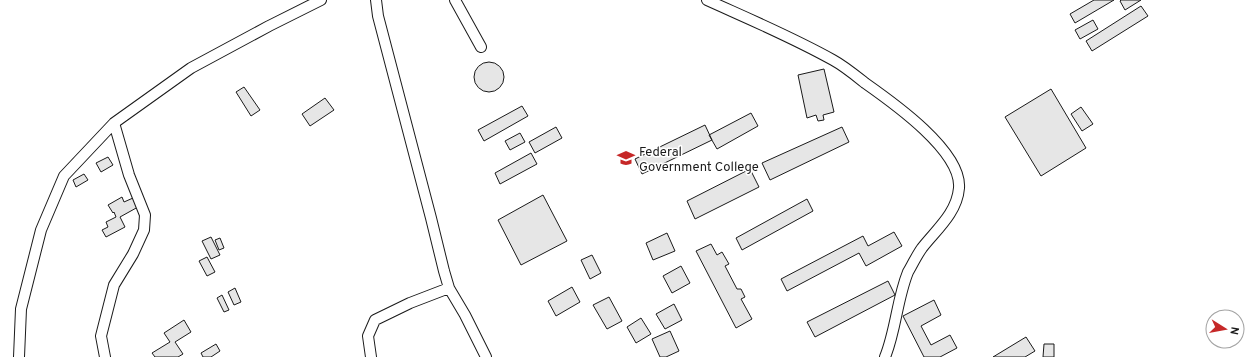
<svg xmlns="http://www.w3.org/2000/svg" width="1253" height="357" font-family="Overpass,sans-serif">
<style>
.building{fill:#e6e6e6;stroke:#1a1a1a}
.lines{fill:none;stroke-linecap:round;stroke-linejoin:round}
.minor-casing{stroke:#1a1a1a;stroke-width:12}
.minor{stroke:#fff;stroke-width:10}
.labels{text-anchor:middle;stroke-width:3;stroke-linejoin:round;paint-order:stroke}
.poi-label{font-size:13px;fill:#1a1a1a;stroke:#fff;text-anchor:start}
</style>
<rect width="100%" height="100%" fill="#fff"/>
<path class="building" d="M1094 0H1114L1075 23 1070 14Z
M1121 0H1141L1125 10 1120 1Z
M1141 6 1148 16 1092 51 1086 41Z
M1093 20 1098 29 1080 39 1075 30Z
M474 77a15 15 0 1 1 30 0a15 15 0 1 1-30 0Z
M824 69 834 112 823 115 824 120 818 121 816 115 807 118 798 75Z
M244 87 260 110 251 116 236 92Z
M1051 89 1086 148 1041 176 1005 117Z
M325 98 334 110 310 126 302 114Z
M522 106 528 116 484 141 478 130Z
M1081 107 1093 124 1082 131 1071 114Z
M751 113 758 126 717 149 709 135Z
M705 125 712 140 642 174 635 159Z
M556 127 562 138 535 153 529 142Z
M842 127 849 142 770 180 762 163Z
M520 133 525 142 510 150 505 141Z
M531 153 537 164 500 184 495 173Z
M108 157 113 165 101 172 96 163Z
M750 169 759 187 695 219 687 201Z
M84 174 88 180 76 187 73 180Z
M543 195 567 241 521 265 498 220Z
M122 197 124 202 133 198 138 207 120 217 125 227 106 237 102 230 108 227 106 222 116 217 114 212 113 213 108 205Z
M807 199 813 211 742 250 736 238Z
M894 232 902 246 866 266 859 253 787 291 781 279 863 236 868 246Z
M667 233 675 251 653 260 646 243Z
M211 237 220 255 211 259 202 241Z
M220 238 224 248 219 250 215 240Z
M711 244 717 255 722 252 729 264 725 266 737 289H741L745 297 741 299 752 319 736 328 696 251Z
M592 255 601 273 590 279 581 260Z
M207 257 215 272 207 276 199 261Z
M681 266 690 283 672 293 663 276Z
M888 281 895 295 815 337 807 322Z
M572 287 580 302 556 316 548 301Z
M235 288 241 302 234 305 228 292Z
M222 295 229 310 224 312 217 298Z
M609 297 622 321 607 329 593 305Z
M934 300 941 315 921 326 931 345 950 335 957 348 940 357H924L903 316Z
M674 304 682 320 665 329 656 314Z
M641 318 651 334 636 343 627 327Z
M184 320 191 332 175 342 183 354 178 357H155L152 353 170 342 164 333Z
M670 331 679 351 666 357H660L652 339Z
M1026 337 1035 351 1025 357H993Z
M216 344 220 351 211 357H203L201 353Z
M1044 344H1054V357H1043Z"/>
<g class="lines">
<g class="minor-casing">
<path id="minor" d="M376 0 378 16 431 218 444 271 449 288 465 315 486 357
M455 0 481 47
M707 0C749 19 792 37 833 60 844 66 855 75 865 83 892 102 962 151 959 188 957 213 936 230 922 248 917 255 912 265 908 272 897 299 896 330 885 357
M19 357 21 309 41 230 64 176 114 123 191 68 269 26 321 0
M105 357 101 336 114 285 133 254 144 230 145 215 129 175 114 123
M371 357 368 336 375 320 410 303 449 288"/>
</g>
<use href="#minor" class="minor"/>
</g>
<defs>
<g id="school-bare" transform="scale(1.38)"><path d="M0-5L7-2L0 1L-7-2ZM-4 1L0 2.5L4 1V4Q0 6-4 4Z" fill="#c62828" stroke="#fff" stroke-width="2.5" paint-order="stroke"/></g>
</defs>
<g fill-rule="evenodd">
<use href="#school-bare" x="626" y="158"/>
</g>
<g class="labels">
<g class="poi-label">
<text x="639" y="156">Federal<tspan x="639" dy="15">Government College</tspan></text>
</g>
</g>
<g transform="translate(1225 329) rotate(101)"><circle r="19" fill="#ffffff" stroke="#a3a3a3"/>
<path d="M0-3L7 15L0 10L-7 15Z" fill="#c62828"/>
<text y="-6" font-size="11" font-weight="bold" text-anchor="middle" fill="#1a1a1a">N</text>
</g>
</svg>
